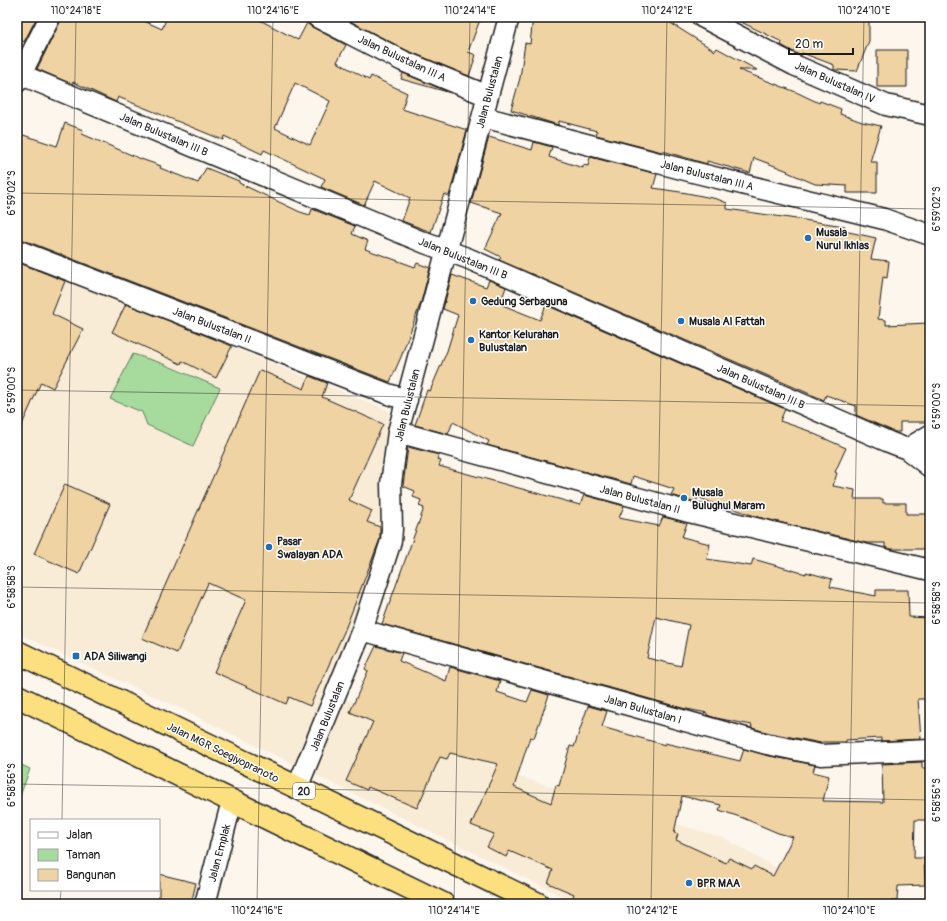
<svg xmlns="http://www.w3.org/2000/svg" width="947" height="921" font-family="Pangolin,sans-serif">
<style>
.built{fill:#f8ecd7}
.green{fill:#a7db9e;stroke:#627c5d}
.building{fill:#f0d3a3;stroke:#1c1c1c;fill-rule:evenodd}
.lines{fill:none;stroke-linecap:round;stroke-linejoin:round}
.street-casing{stroke:#1c1c1c;stroke-width:23}
.highway-casing{stroke:#1c1c1c;stroke-width:25}
.street{stroke:#fff;stroke-width:20}
.highway{stroke:#fce080;stroke-width:22}
.ticks{fill:none;stroke:#1c1c1c;stroke-width:1;stroke-opacity:0.45}
.poi-dot{fill:#1f6fb2;stroke:#fff;stroke-width:1.5}
.labels{text-anchor:middle;stroke-width:3;stroke-linejoin:round;paint-order:stroke}
.shield{fill:#fff;stroke:#606060;stroke-width:1}
.shield-label{font-size:10px;font-weight:bold;fill:#1c1c1c}
.street-label{font-size:11px;fill:#1c1c1c;stroke:#fff}
.poi-label{font-size:11px;font-weight:bold;fill:#1c1c1c;stroke:#fff;text-anchor:start}
.neatline{fill:none;stroke:#1c1c1c;stroke-width:1.5}
.ticks-label{font-size:10px;text-anchor:middle;fill:#1c1c1c}
</style>
<rect width="100%" height="100%" fill="#fcf6ed"/>
<filter id="ink" filterUnits="userSpaceOnUse"><feTurbulence type="fractalNoise" baseFrequency=".025" numOctaves="2"/><feDisplacementMap in="SourceGraphic" scale="8" xChannelSelector="R" yChannelSelector="G"/><feConvolveMatrix kernelMatrix="1 2 1 2 8 2 1 2 1" color-interpolation-filters="sRGB"/></filter>
<g filter="url(#ink)">
<path class="built" d="M24 262 389 411 377 577 326 690 513 775 724 838 838 904H578L177 707 17 633V281Z"/>
<path class="green" d="M133 354 161 363 220 388 193 446 147 425 142 412 110 399Z
M17 763 30 769 17 804Z"/>
<path class="building" d="M17 17H37L24 42 17 38Z
M61 17H135L162 29 167 17H254L298 40 307 23 312 27 346 45 337 62 369 80 371 76 407 93 402 109 467 130 449 196 444 194 431 232 402 221 410 198 375 181 364 205 321 187 325 179 264 150 262 154 224 136 223 140 118 97 116 102 73 82 72 84 37 69 60 22ZM295 83 330 101 310 145 275 128Z
M342 17H481L468 52 476 55 469 76 408 51Z
M533 17H661L715 51 717 48 757 70H739L796 92 819 103 820 101 841 109 840 114 862 122 881 126 870 162H877V193H847V186L815 184 787 172 788 171 754 158 750 173 707 161V164L663 151 662 152 596 135 597 131 559 121 558 125 511 110 520 78 525 43 530 44Z
M731 17H869V41L857 71 835 70H834V65L802 53 801 56 799 55 781 45 782 42Z
M877 50H907V87H877Z
M403 73 451 93 401 79Z
M65 123 83 130 82 134 141 159 161 166 160 168 198 183 206 168 239 181V183L300 212 310 215 312 209 355 226 352 234 368 241 365 249 415 267 417 263 430 268 421 302 401 357 390 382 21 239H17V133L57 146Z
M489 137 532 150 534 142 552 147 549 157 583 168V165L588 166 590 157 657 174 653 188 687 193 717 199 727 203V209L845 226 844 231 876 238 871 259 889 261 887 278 883 277 878 319 886 320V325L928 323 926 422H900V432H895L856 415V406L826 395 824 400 499 260 501 257 485 249 502 213 471 203Z
M17 262 65 281 52 314 83 329 53 388 41 382 17 436Z
M452 275 486 287 489 280 506 287 500 304 540 320 546 305 785 409 780 421 812 432V433L846 448 835 472 837 473 833 486 855 490 854 499H883V503H906V514H930V549H891L885 547V543H866L758 517 720 504 719 506 698 497 696 502 692 501 671 495 674 489 633 476 631 484 487 445 489 441 453 422 448 434 415 425 427 390 430 391 447 351 458 315 443 309Z
M126 304 232 346 216 378 182 361 181 364 112 332Z
M260 370 304 389 309 376 327 383 322 397 383 424 349 500 372 511 367 522 380 527V539L344 632 310 706 289 697 286 704 214 672 246 600 208 583 177 653 142 638Z
M408 447 439 455 437 459 441 461 439 466 580 505 584 495 624 506 619 518 659 526 663 517 687 523 682 537 710 544 707 559 751 566 753 559 806 574V572L832 579 830 587 876 596V590H908L909 617 930 618V687H927L926 699H918L921 739 881 741V738L846 740V742H822L821 743 770 733 751 728 752 725 716 718 707 715V713L682 708 382 624 424 508 419 506 421 500 413 497 415 491 403 486ZM656 617 689 625 681 666 647 658Z
M65 484 110 504 79 574 34 554Z
M376 646 402 653 399 661 446 681 450 667 500 681 497 692 527 702 532 690 549 695 534 738 530 737 514 787 551 803 556 785 559 786 570 746 574 747 588 706 607 711 602 727 665 745V743L740 761 744 749 765 755 815 765 813 772 829 776 823 801 883 802 882 764 922 762V768H930V820H915L914 858H924L925 885 898 886 897 901H887V904H867V901H834L832 904H570L574 894 548 883 553 870 509 851 506 857 487 847 494 834 471 825 498 764 450 753 447 759 440 757 417 808 368 787 367 790 346 781 373 722 350 712 368 671 365 669ZM682 796 721 805 719 810 743 818 778 833 793 837 773 876 754 866 752 869 729 858 726 863 676 840 678 834 674 833Z
M159 874 196 883 191 904H159Z"/>
<g class="lines">
<g class="street-casing">
<path id="street" d="M317 17 403 61 488 96
M702 17 794 65 886 105 930 115
M17 73 425 243 467 258 889 442 907 449 930 467
M17 82 50 17
M483 117 693 172 884 219 930 235
M17 250 388 394 407 400
M398 432 689 512 930 570
M907 449 930 435
M362 630 767 744 821 755 930 750
M297 788 362 630 391 541 392 529 391 484 398 432 509 17
M205 904 232 801"/>
</g>
<g class="highway-casing">
<path id="highway" d="M17 652 538 904
M17 696 443 904"/>
</g>
<use href="#street" class="street"/>
<use href="#highway" class="highway"/>
</g>
</g>
<path class="ticks" d="M17 193 930 209M17 390 930 406M17 587 930 603M17 784 930 800M62 820 76 17M60 904 61 890M257 904 273 17M454 904 470 17M651 904 667 17M848 904 864 17"/>
<g class="poi-dot">
<circle cx="808" cy="238" r="4"/>
<circle cx="473" cy="301" r="4"/>
<circle cx="681" cy="321" r="4"/>
<circle cx="471" cy="340" r="4"/>
<circle cx="684" cy="498" r="4"/>
<circle cx="269" cy="547" r="4"/>
<rect x="72" y="652" width="8" height="8" rx="2"/>
<circle cx="689" cy="883" r="4"/>
</g>
<g class="labels">
<rect class="shield" x="293" y="783" width="22" height="16" rx="3"/>
<g class="shield-label">
<text x="304" y="795">20</text>
</g>
<g class="street-label">
<text transform="translate(402 58) rotate(25)" y="4">Jalan Bulustalan III A</text>
<text transform="translate(835 82) rotate(24)" y="4">Jalan Bulustalan IV</text>
<text transform="translate(489 92) rotate(-75)" y="4">Jalan Bulustalan</text>
<text transform="translate(164 134) rotate(23)" y="4">Jalan Bulustalan III B</text>
<text transform="translate(707 175) rotate(14)" y="4">Jalan Bulustalan III A</text>
<text transform="translate(463 258) rotate(22)" y="4">Jalan Bulustalan III B</text>
<text transform="translate(212 325) rotate(21)" y="4">Jalan Bulustalan II</text>
<text transform="translate(761 386) rotate(24)" y="4">Jalan Bulustalan III B</text>
<text transform="translate(407 405) rotate(-76)" y="4">Jalan Bulustalan</text>
<text transform="translate(640 499) rotate(15)" y="4">Jalan Bulustalan II</text>
<text transform="translate(643 709) rotate(16)" y="4">Jalan Bulustalan I</text>
<text transform="translate(327 716) rotate(-68)" y="4">Jalan Bulustalan</text>
<text transform="translate(223 752) rotate(26)" y="4">Jalan MGR Soegiyopranoto</text>
<text transform="translate(219 853) rotate(-75)" y="4">Jalan Emplak</text>
</g>
<g class="poi-label">
<text x="816" y="236">Musala<tspan x="816" dy="13">Nurul Ikhlas</tspan></text>
<text x="481" y="305">Gedung Serbaguna</text>
<text x="689" y="325">Musala Al Fattah</text>
<text x="479" y="338">Kantor Kelurahan<tspan x="479" dy="13">Bulustalan</tspan></text>
<text x="692" y="496">Musala<tspan x="692" dy="13">Bulughul Maram</tspan></text>
<text x="277" y="545">Pasar<tspan x="277" dy="13">Swalayan ADA</tspan></text>
<text x="84" y="660">ADA Siliwangi</text>
<text x="697" y="887">BPR MAA</text>
</g>
</g>
<rect width="947" height="921" fill="none" stroke="#fff" stroke-width="44"/>
<rect x="30" y="819" width="130" height="72" fill="#ffffff" stroke="#a4a4a4"/>
<rect x="38" y="832" width="20" height="6" fill="#ffffff" stroke="#a4a4a4"/>
<text x="66" y="839" font-size="12" fill="#1c1c1c">Jalan</text>
<rect x="38" y="849" width="20" height="12" fill="#a7db9e" stroke="#a4a4a4"/>
<text x="66" y="859" font-size="12" fill="#1c1c1c">Taman</text>
<rect x="38" y="869" width="20" height="12" fill="#f0d3a3" stroke="#a4a4a4"/>
<text x="66" y="879" font-size="12" fill="#1c1c1c">Bangunan</text>
<path d="M789 48v6h64v-6" fill="none" stroke="#1c1c1c" stroke-width="2"/>
<text x="795" y="48" font-size="12" fill="#1c1c1c" stroke="#ffffff" stroke-width="3" paint-order="stroke">20 m</text>
<rect x="22" y="22" width="903" height="877" class="neatline"/>
<g class="ticks-label">
<text x="76" y="14">110°24'18"E</text>
<text x="273" y="14">110°24'16"E</text>
<text x="470" y="14">110°24'14"E</text>
<text x="667" y="14">110°24'12"E</text>
<text x="864" y="14">110°24'10"E</text>
<text transform="translate(11 193) rotate(-90)" y="4">6°59'02"S</text>
<text transform="translate(936 209) rotate(-90)" y="4">6°59'02"S</text>
<text transform="translate(11 390) rotate(-90)" y="4">6°59'00"S</text>
<text transform="translate(936 406) rotate(-90)" y="4">6°59'00"S</text>
<text transform="translate(11 587) rotate(-90)" y="4">6°58'58"S</text>
<text transform="translate(936 603) rotate(-90)" y="4">6°58'58"S</text>
<text transform="translate(11 785) rotate(-90)" y="4">6°58'56"S</text>
<text transform="translate(936 800) rotate(-90)" y="4">6°58'56"S</text>
<text x="257" y="914">110°24'16"E</text>
<text x="454" y="914">110°24'14"E</text>
<text x="652" y="914">110°24'12"E</text>
<text x="849" y="914">110°24'10"E</text>
</g>
</svg>
